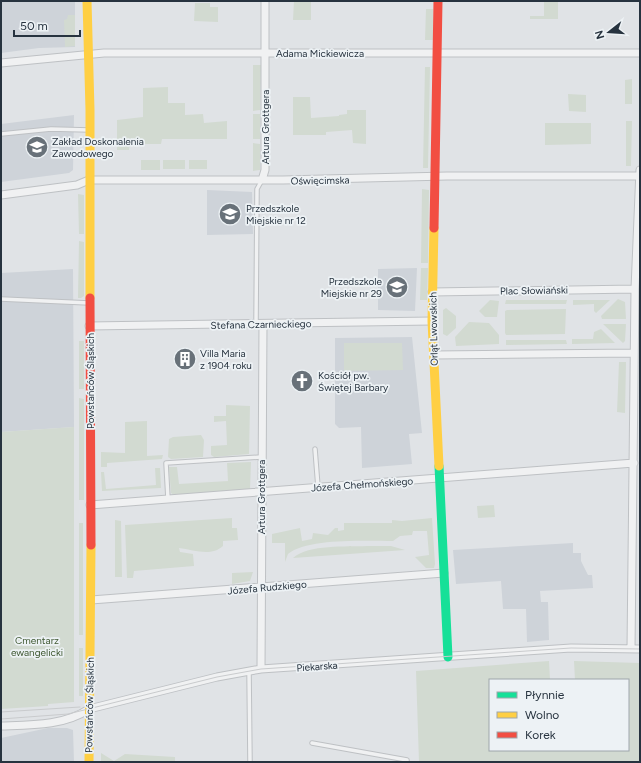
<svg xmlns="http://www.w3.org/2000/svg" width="641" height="763" font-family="Figtree,sans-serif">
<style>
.built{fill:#ced3d9}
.green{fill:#d2dad1}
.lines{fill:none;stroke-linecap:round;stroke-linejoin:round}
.lane-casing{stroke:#bec1c4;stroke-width:5.5}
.street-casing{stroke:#bec1c4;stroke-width:9}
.lane{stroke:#f0f1f2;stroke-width:3.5}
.street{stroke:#f0f1f2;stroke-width:7}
.fast{stroke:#16e098;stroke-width:9}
.slow{stroke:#ffcf43;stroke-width:9}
.jam{stroke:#f24e42;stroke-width:9}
.tram{stroke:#c9cbcd;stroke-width:1}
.labels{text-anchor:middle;stroke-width:3.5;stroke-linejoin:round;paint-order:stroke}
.street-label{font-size:10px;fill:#27333f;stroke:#edf2f5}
.poi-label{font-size:10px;fill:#27333f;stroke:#edf2f5;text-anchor:start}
.park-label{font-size:10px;fill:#415a34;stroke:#edf2f5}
</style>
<rect width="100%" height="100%" fill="#e0e3e6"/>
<path class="built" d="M1 1H75V47L39 48 1 53Z
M74 115 73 170 69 173 1 182V124Z
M207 190 252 192 253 234 207 235Z
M417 268 415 311 378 310V269Z
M73 269 74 427 1 432V273Z
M412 337 422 433 409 434 412 464 362 468 361 427 339 428 335 424V338Z
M573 543V553H581V561L588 575H592L593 588 540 591 541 602H548L549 640 527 642 526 609H503L501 581 456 584 453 550Z
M48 728H67L73 730 74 762H1V738Z"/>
<path class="green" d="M294 1H319L311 2V20H293Z
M544 1H558V19H530V16H544Z
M195 3H210V7H218V22L194 21Z
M426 9H433V40H425Z
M68 15H75V46L65 47 64 20 67 19Z
M253 65H261L260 110 253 111Z
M425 67H430L428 168H423Z
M632 79V104H625V80Z
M168 87V103H185V115L203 114 204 123 227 121V139H162L161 144H130L129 150H117V120L143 117V88Z
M568 94 586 95V112L569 111Z
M293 97H310L311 118 339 116V115L347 114V110H366V144L353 143 352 130 326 132V135H293Z
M253 114H260V139H253Z
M626 121H632L631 166H626Z
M545 123H591V144L545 145Z
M253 143 260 144V170L253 171Z
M141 160H160V170H141Z
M163 160H185V169H163Z
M189 160H207V169H189Z
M422 189 429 190 428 263H421Z
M78 194 84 195V234H79Z
M79 241 84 242V296L81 298H78Z
M421 268H428L427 300H420Z
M618 299 625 302 626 319H602L601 316Z
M490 300 499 301 497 317H485L479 311Z
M567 300 566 304H505L506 300Z
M573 300H610L596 313 594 311V304L573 305Z
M446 308 456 316V328L447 336 443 334V310Z
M566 309 565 334 506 335 505 333V311L507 310Z
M469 322 489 323 499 335V344L456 346 455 337Z
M603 324H626L625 341 623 343Z
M601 329 615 343 572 344V339H593L594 332Z
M506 340H566L567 344 506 345Z
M79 341H84V389H79Z
M344 343H402L403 370 344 371Z
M619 362H626L625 413 617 412Z
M79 398 84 399V500H79Z
M226 405 250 406 249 454 214 457 211 455V446L227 445 226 421 214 422V416H226Z
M147 421V456L163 455 162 459 107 463V467H101V452L125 453V422Z
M74 427V702L48 704V706L1 709V432Z
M201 435 204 440 203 457 171 459 168 457 169 439 173 437Z
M251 462 250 490 174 495 171 493 169 467H177L179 484 228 481 227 463Z
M155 468H160L161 488 102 491 101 472H104L106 489 156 485Z
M494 505 495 517 478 518 477 506Z
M232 518V528H237L238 540 223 541V546C211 557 194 550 179 548L180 552 193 554 194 566 134 571 133 578H127L125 525Z
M432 518 435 564 434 568H426L415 557 429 555 427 531H413L412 535 400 536 393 541C367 541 307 538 288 554L285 562V543H272V534L300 528 302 541 312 539 313 533 328 535 335 528H338V531L344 530V523H392V520L402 521Z
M115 520 121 521 122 577H115Z
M79 523H83V635H79Z
M367 546H391L405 550 293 558C309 544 346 547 367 546Z
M253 572 250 581 232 584V573Z
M79 648H83V696H79Z
M549 661 550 680H490V750H628V680H575L574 661 640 663V762H419L416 671Z
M101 753 114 761 125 754 175 757V762H101Z"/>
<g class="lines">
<g class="lane-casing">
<path id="lane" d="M1 134 51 129 89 130
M1 299 89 303
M256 324 257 189 262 180
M315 449 318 487
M168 499 166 463 261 457
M249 671 250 762
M312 743 407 760V762"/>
</g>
<g class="street-casing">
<path id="street" d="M1 63 104 53H640
M262 180 265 170V1
M1 195 77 185 89 180H283L447 176H640
M432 292 635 289
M89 326 432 321
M434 355 634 353
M90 505 634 463
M91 600 444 573
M631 649 635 289 640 170
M261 669 263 324
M1 726C30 725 64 726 89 709L217 677 261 669 571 648 640 649"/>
</g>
<use href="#lane" class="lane"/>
<use href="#street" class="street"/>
<path class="fast" d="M439 466 448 657"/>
<path class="slow" d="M87 1 90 110V298
M434 228 432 321 439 466
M89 762 91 545"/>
<path class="jam" d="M434 228 438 1
M90 298 91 545"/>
<path class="tram" d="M1 712 80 707
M1 719 68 714 217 677 261 669 571 648 640 649"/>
</g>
<defs>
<g id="school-disc" transform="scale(1.15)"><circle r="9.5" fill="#687179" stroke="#edf2f5"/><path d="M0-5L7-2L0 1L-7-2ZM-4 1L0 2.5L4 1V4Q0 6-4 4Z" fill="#fff"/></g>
<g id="building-disc" transform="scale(1.15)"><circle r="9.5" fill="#687179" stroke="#edf2f5"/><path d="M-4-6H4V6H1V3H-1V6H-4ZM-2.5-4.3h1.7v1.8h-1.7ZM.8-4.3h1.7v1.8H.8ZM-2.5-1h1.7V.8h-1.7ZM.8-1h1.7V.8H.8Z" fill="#fff"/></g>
<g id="church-disc" transform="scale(1.15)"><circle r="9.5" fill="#687179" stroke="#edf2f5"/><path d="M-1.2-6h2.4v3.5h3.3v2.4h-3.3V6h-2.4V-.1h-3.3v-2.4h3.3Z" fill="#fff"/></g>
</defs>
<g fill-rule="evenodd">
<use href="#school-disc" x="37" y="147"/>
<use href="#school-disc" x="230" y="214"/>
<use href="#school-disc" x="397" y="287"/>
<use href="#building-disc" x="185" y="359"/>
<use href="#church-disc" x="302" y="381"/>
</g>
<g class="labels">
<g class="street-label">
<text x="320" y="57">Adama Mickiewicza</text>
<text transform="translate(265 127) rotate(-90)" y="4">Artura Grottgera</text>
<text transform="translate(320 180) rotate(-1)" y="4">Oświęcimska</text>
<text transform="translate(534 290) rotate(-1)" y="4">Plac Słowiański</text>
<text transform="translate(261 324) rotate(-1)" y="4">Stefana Czarnieckiego</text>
<text transform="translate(433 329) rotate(-91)" y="4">Orląt Lwowskich</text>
<text transform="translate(90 381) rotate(-90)" y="4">Powstańców Śląskich</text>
<text transform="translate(362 484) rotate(-4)" y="4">Józefa Chełmońskiego</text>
<text transform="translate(261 497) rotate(-90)" y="4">Artura Grottgera</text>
<text transform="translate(267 587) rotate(-5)" y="4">Józefa Rudzkiego</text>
<text transform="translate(317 666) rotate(-4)" y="4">Piekarska</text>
<text transform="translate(89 705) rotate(-89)" y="4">Powstańców Śląskich</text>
</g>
<g class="poi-label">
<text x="52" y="145">Zakład Doskonalenia<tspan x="52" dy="12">Zawodowego</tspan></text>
<text x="246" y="212">Przedszkole<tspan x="246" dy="12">Miejskie nr 12</tspan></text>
<text x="382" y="285" text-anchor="end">Przedszkole<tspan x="382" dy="12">Miejskie nr 29</tspan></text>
<text x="200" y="357">Villa Maria<tspan x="200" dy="12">z 1904 roku</tspan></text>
<text x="318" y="379">Kościół pw.<tspan x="318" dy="12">Świętej Barbary</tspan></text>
</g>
<g class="park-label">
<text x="37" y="644">Cmentarz<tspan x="37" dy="12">ewangelicki</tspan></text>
</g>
</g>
<rect width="641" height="763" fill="none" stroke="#27333f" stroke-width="4"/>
<rect x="489" y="679" width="140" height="72" fill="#edf2f5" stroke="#9ea6ac"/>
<rect x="497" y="692" width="20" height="6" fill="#16e098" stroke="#9ea6ac"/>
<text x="525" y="699" font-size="12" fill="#27333f">Płynnie</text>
<rect x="497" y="712" width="20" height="6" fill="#ffcf43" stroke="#9ea6ac"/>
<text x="525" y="719" font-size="12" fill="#27333f">Wolno</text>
<rect x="497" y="732" width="20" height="6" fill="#f24e42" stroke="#9ea6ac"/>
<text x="525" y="739" font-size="12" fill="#27333f">Korek</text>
<g transform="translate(609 32) rotate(253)" stroke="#edf2f5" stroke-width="3" paint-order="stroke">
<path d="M0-3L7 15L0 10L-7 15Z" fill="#27333f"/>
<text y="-6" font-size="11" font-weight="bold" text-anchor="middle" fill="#27333f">N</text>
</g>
<path d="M14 30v6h66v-6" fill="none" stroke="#27333f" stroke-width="2"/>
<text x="20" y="30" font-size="12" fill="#27333f" stroke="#edf2f5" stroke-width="3" paint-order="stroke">50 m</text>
</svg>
